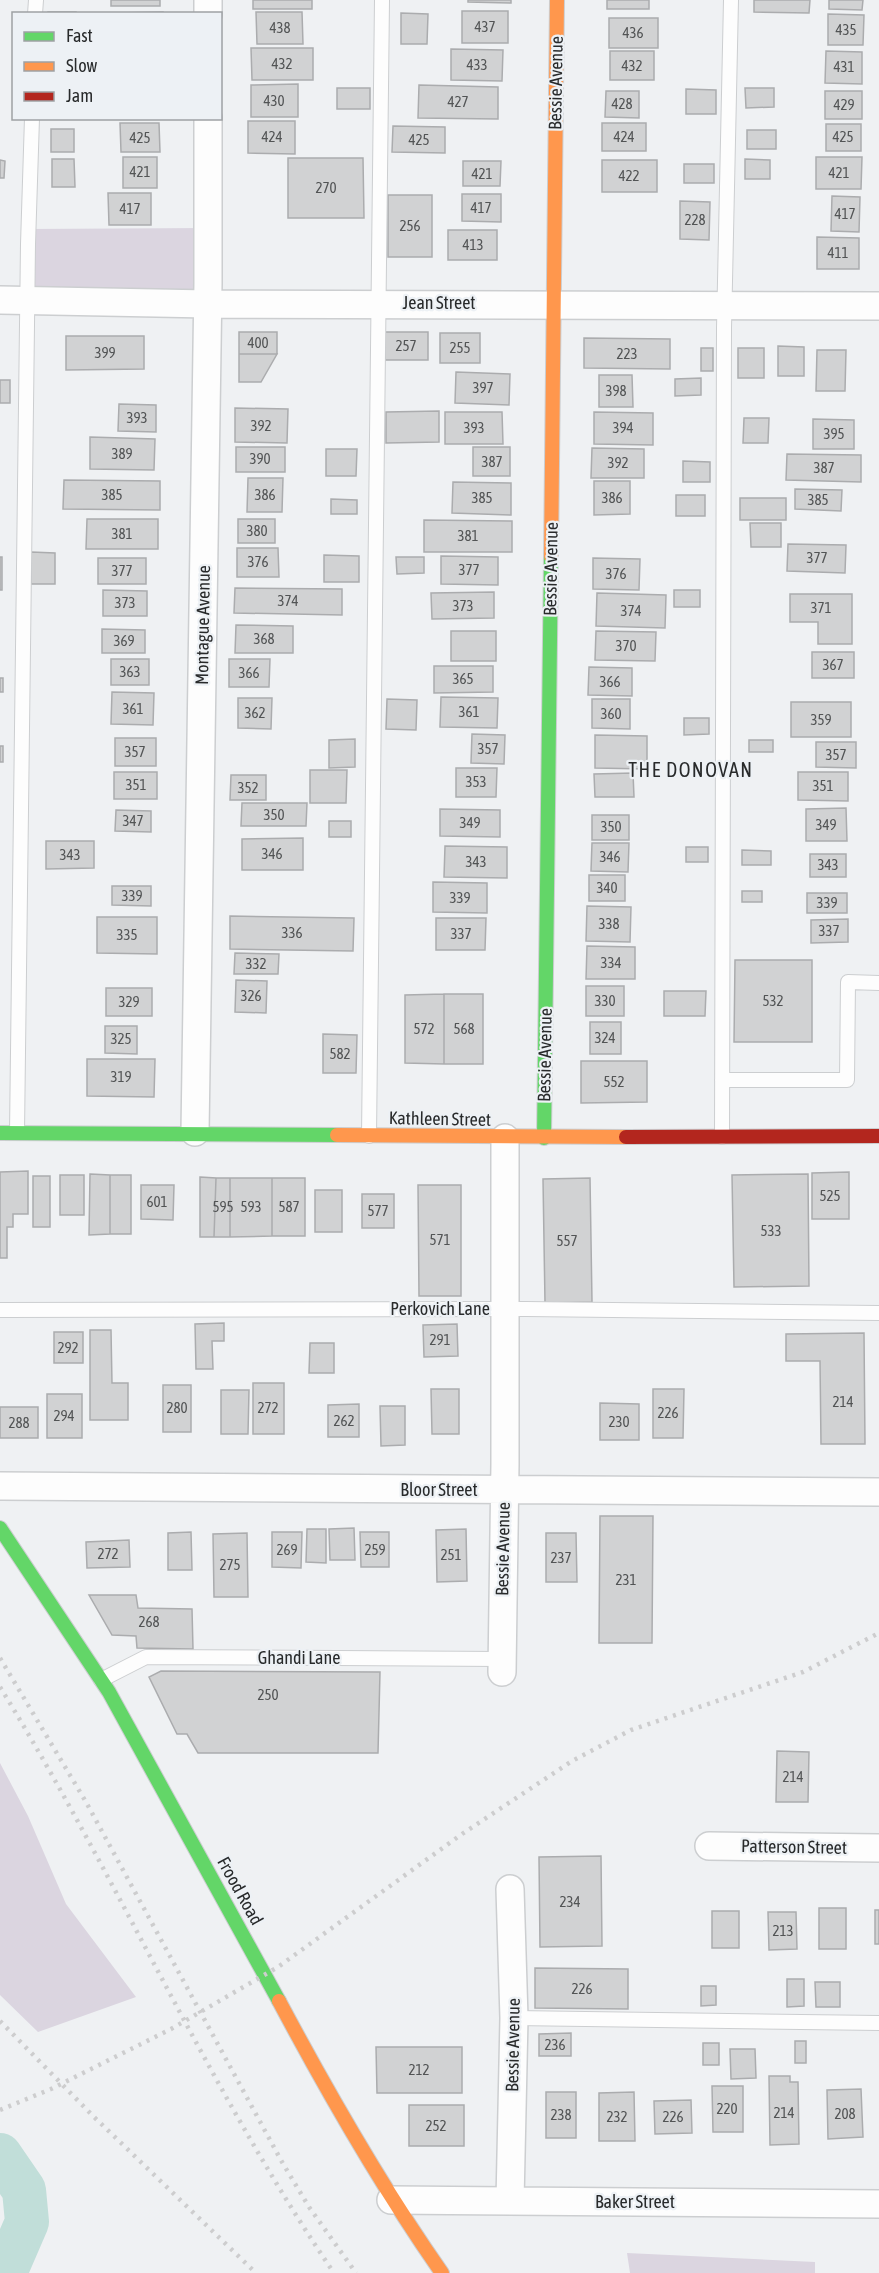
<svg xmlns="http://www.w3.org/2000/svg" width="879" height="2273" font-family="'Asap Condensed',sans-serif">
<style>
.green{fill:#dbd5e0}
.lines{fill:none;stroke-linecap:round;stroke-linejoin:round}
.river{stroke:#c1ded9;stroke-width:44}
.building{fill:#d1d2d3;stroke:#abacae;stroke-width:1.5}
.lane-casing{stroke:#ccced0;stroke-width:16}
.street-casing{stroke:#ccced0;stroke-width:30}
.fast-casing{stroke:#ccced0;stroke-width:16}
.slow-casing{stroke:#ccced0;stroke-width:16}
.jam-casing{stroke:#ccced0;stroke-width:16}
.lane{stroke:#fdfdfd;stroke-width:14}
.street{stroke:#fdfdfd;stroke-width:27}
.fast{stroke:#63d668;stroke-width:14}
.slow{stroke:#ff974d;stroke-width:14}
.jam{stroke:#b3261e;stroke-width:14}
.rail{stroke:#cdcdce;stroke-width:4.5;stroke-dasharray:3 6;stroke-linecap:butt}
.labels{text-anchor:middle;stroke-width:4.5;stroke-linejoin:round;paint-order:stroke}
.number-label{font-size:15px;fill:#525455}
.street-label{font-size:18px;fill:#282a2b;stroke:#edf1f5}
.neighbourhood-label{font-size:20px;letter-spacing:1.5px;fill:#282a2b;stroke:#edf1f5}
</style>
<rect width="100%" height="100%" fill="#eff1f3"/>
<path class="green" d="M206 228V305L27 302V229Z
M0 1763 28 1816 66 1904 136 1997 38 2032 0 1995Z
M627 2253 815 2262V2273H630Z"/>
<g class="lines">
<path class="river" d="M0 2155 24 2190 27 2222 5 2273"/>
</g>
<path class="building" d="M111 0H160V6H111Z
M253 0H312V9H253Z
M468 0H511V3L468 2Z
M607 0H649V9H607Z
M754 0H810L809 13 754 12Z
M829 0H863L862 10 829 9Z
M462 11H508V43H462Z
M48 12H76V14H48Z
M163 12V14H115V13Z
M256 12H302L303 44H257Z
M401 13 428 14 427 44H401Z
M828 14 864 15 863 45H828Z
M609 18H658V48H609Z
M251 48H313V80H252Z
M451 49 503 50 502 81 451 80Z
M610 51H654V80H610Z
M826 51 862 52V84L825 83Z
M298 84V117H251V85Z
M419 85 498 87V119L418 118Z
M337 88H370V109H337Z
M745 88H774V107L746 108Z
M686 89 716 90V114H686Z
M606 91H639V118L605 117Z
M825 91H862V119H825Z
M248 121H295V154L248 153Z
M120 123H159L160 152H121Z
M602 123H646V151H602Z
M826 124H861V151H826Z
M393 126 445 127V153L392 152Z
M51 129H74V152H51Z
M747 130H776V149H747Z
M123 157H157V188H123Z
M816 157H862L861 189H816Z
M288 158H363L364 218H288Z
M52 159H74L75 187H52Z
M745 159 770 160V179H745Z
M0 160 5 161 4 178H0Z
M602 160H657V192H602Z
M463 161H501L500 186H463Z
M684 164H714V183H684Z
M108 193H151V225H109Z
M462 194H501V222L462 221Z
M388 195H432V257H388Z
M832 196 860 197 859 232 831 231Z
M680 201 710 202 709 240 680 239Z
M448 230H497V260H448Z
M817 237 859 238V269H817Z
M239 332H277V354H239Z
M385 332H428V360H385Z
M440 333H480V363H440Z
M66 336H144V369L66 370Z
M584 338 670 339V369L584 368Z
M778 346 804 347V376H778Z
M701 348H713V371H701Z
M738 348H764V378H738Z
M817 350H846L845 391H816Z
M239 354H277L261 382H239Z
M456 372 510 374 509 405 455 403Z
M599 375H632L633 407H599Z
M701 378V395L675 396V379Z
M0 380H10V403H0Z
M119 404 156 405V432L118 431Z
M235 408 288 409 287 443 235 442Z
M439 411V442L386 443V412Z
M445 412H502L503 444H445Z
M594 412 653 413V445L594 444Z
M744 418H769L768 443H743Z
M813 419 854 420V449H813Z
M90 437 155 439 154 470 90 469Z
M236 447H285V472H236Z
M473 447H510V476H473Z
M592 448 644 449V478H591Z
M326 449H357L356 476H326Z
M787 454 861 455V482L786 480Z
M683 461 710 462V482H683Z
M248 478H283L282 512H247Z
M64 480 160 481V510L63 509Z
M594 481H630V514L594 515Z
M453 482 511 483V515L452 513Z
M795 489 842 490 841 511 795 509Z
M676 495H705V516H676Z
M740 498H786V520H740Z
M331 499 357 500V514H331Z
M87 519H158V549H86Z
M238 519H275V543H238Z
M424 520 512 521V552H424Z
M750 523H781V547H751Z
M788 544 846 545 845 573 787 571Z
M237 548H278L279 577H237Z
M31 552 55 553V584H31Z
M324 555 359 556V582H324Z
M441 556 498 557V585L441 584Z
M0 557H2V590H0Z
M396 557H424V573L397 574Z
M98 558H146V584H98Z
M593 558 640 559 639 590 593 589Z
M235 588 342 589V615L234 613Z
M103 590 147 591V616H103Z
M674 590H700V607H674Z
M494 592V618L432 619 431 593Z
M597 593 666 595 665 628 596 626Z
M790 594H852V644H818V622H790Z
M236 625 293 626V653H235Z
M102 629 145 630V653H102Z
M451 631H496V661H451Z
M596 631 656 632 655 661 595 660Z
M812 652H854V678H812Z
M111 659H149V685H111Z
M229 659H270L269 687H229Z
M434 666H493V692L434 693Z
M589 667 632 668V696L588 695Z
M0 678H3V692H0Z
M112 692 154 693 153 725 111 724Z
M441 697 498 698 497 728 440 727Z
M238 698H272L271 729 238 728Z
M387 699 417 700 416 730 386 729Z
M592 699H630V729L592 728Z
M791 702H851V737H791Z
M684 718H709V734L684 735Z
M472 734 505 735 504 764 471 763Z
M595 735 647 736V769L595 768Z
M115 738H156V766H115Z
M355 739V767L329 768V740Z
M749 740H773V752H749Z
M816 742H856V768L816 767Z
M0 746H3V762H0Z
M456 768H497L496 797H456Z
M310 770H347L346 803H310Z
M114 772H157V799H114Z
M798 772H848V801L798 800Z
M633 773 634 797H595L594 774Z
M231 775H266V800H230Z
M242 803H307L306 826H241Z
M846 808 847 841H806V809Z
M440 809 500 810V837L440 836Z
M116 810 151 811V832L115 831Z
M592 815H629V840H592Z
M329 821H351V837H329Z
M303 838V870H242V839Z
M46 841H94V868L46 869Z
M592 843H629L628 872 591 871Z
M445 846 507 847V878L444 877Z
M686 847H708V862H686Z
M742 850 771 851V865H742Z
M810 854H846V877H810Z
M589 875H625V901H589Z
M433 882 487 883V913L433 912Z
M112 886H151V906L112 905Z
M742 891H762V902H742Z
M807 893H847V913H807Z
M587 906 631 907 630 942 586 941Z
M230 916 354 918 353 951 230 949Z
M97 917H157V954L97 953Z
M436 918H486L485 950H436Z
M848 919V942L811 943V920Z
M587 946 635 947V979H586Z
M235 953 279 954 278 974H234Z
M735 960H812V1042H734Z
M236 980 267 981 266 1013 235 1012Z
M586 986H624V1016H586Z
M106 988H152V1016H106Z
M664 991H706L705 1016H664Z
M444 994V1064L405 1063V995Z
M444 994H483V1064H444Z
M590 1022H621V1054H590Z
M105 1026H137V1054L105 1053Z
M323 1034 357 1035 356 1073H323Z
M87 1059H155L154 1097 87 1096Z
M581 1061H647V1102L581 1103Z
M28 1171V1214H13V1227H7V1258H0V1172Z
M849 1172V1219H812V1173Z
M90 1174 110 1175V1234L89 1235Z
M808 1174 809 1286 734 1287 732 1175Z
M60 1175H84V1215H60Z
M110 1175H131V1234H110Z
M33 1176H50V1227H33Z
M200 1177 216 1178 214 1237H200Z
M216 1178H230V1237H214Z
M230 1178H272V1236L230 1237Z
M272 1178H305V1236H272Z
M590 1178 592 1302 545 1303 543 1179Z
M141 1185H174L173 1220 141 1219Z
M418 1185H461V1296H419Z
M315 1190H342V1232H315Z
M362 1194H394V1228H362Z
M224 1323V1341H212L213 1369H196L195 1324Z
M457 1324 458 1356 424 1357 423 1325Z
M90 1330H111L112 1383H128V1420H90Z
M54 1332H83V1363H54Z
M864 1333 865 1444H821L820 1361H786V1334Z
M310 1343H334V1373H309Z
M253 1383H284V1434H253Z
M163 1385H191V1432H163Z
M431 1389H459V1434H432Z
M653 1389H684L683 1438H653Z
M221 1390H249L248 1434H221Z
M47 1394H82V1438H47Z
M600 1403 639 1404V1440H600Z
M359 1404V1437H328V1405Z
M380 1406H405V1445L381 1446Z
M0 1407H38V1438H0Z
M600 1516H653L652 1643H599Z
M354 1528 355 1560H330L329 1529Z
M307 1529H326V1563L306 1562Z
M466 1529 467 1581 437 1582 436 1530Z
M191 1532 192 1570H168V1533Z
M272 1532H302L301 1568 272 1567Z
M360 1532H389V1567H361Z
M247 1533 248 1597H214L213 1534Z
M546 1533H576L577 1582H546Z
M129 1540 130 1567 87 1568 86 1542Z
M89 1595H136L138 1608 192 1609 193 1649 137 1648 136 1636 112 1635Z
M161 1671 380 1672 378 1753H198L187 1734H177L149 1677Z
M777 1751 809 1752 808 1802H776Z
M601 1856 602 1946 540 1947 539 1857Z
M819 1908H846V1949H819Z
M875 1910H879V1944H875Z
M712 1911H739V1948H712Z
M768 1912H796L797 1949 769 1950Z
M535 1968 628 1969V2009L535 2008Z
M787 1979H804V2006L787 2007Z
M815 1982H840V2007H816Z
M701 1986H716V2005L701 2006Z
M571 2033V2056H539V2034Z
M795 2041H806V2063H795Z
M703 2043H719V2065H703Z
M376 2047H462V2093H377Z
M730 2049H755L756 2078 731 2079Z
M769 2076H790V2082H798L799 2144 770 2145Z
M712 2086H743V2132H713Z
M861 2089 863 2137 828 2139 827 2090Z
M546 2092H576V2138H546Z
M634 2092 635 2141H599V2093Z
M691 2100 692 2133 655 2134 654 2101Z
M409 2105H464V2146H409Z"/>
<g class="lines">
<g class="lane-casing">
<path id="lane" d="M35 14 36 0
M722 1080H847L848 982 879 983
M17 1133 28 244 32 118
M369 1136 382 0
M722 1137 724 328 731 0
M0 1310 526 1309 879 1313
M101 1680 146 1657 502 1659
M514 2018 879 2023"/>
</g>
<g class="street-casing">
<path id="street" d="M208 14V0
M0 300 208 304 879 306
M195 1132 208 283V118
M0 1486 879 1492
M502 1672 505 1464V1138
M709 1846 879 1848
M391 2200 879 2204
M510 2201 514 2018 510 1889"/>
</g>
<g class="fast-casing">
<path id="fast" d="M0 1133 337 1135
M544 1138 551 556
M0 1528 109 1692 279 2001"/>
</g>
<g class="slow-casing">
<path id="slow" d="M551 556 557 0
M337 1135 626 1137
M279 2001C329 2095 381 2186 442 2273"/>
</g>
<g class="jam-casing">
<path id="jam" d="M626 1137 879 1136"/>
</g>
<use href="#lane" class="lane"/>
<use href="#street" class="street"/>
<use href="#fast" class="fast"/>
<use href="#slow" class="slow"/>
<use href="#jam" class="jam"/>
<path class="rail" d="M0 1658 86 1802 282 2162 309 2207 356 2273
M0 1687C118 1878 207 2087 334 2273
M0 2021 93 2116 256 2273
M0 2110 51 2089 171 2029 278 1967 462 1834 572 1761 631 1730 803 1672 879 1633"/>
</g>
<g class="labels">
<g class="number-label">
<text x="485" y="32">437</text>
<text x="280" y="33">438</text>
<text x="846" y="35">435</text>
<text x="633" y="38">436</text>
<text x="282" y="69">432</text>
<text x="477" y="70">433</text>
<text x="632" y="71">432</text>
<text x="844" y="72">431</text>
<text x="274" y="106">430</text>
<text x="458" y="107">427</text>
<text x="622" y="109">428</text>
<text x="844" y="110">429</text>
<text x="272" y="142">424</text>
<text x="624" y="142">424</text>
<text x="843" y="142">425</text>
<text x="140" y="143">425</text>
<text x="419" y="145">425</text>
<text x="140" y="177">421</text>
<text x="839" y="178">421</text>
<text x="482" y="179">421</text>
<text x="629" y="181">422</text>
<text x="326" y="193">270</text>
<text x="481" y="213">417</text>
<text x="130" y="214">417</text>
<text x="845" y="219">417</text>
<text x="695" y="225">228</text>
<text x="410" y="231">256</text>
<text x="473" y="250">413</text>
<text x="838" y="258">411</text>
<text x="258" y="348">400</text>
<text x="406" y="351">257</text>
<text x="460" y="353">255</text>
<text x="105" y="358">399</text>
<text x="627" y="359">223</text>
<text x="483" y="393">397</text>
<text x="616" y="396">398</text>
<text x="137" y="423">393</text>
<text x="261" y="431">392</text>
<text x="474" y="433">393</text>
<text x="623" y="433">394</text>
<text x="834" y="439">395</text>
<text x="122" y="459">389</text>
<text x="260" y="464">390</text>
<text x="492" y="467">387</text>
<text x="618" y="468">392</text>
<text x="824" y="473">387</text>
<text x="112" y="500">385</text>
<text x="265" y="500">386</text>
<text x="482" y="503">385</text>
<text x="612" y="503">386</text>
<text x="818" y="505">385</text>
<text x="257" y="536">380</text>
<text x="122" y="539">381</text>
<text x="468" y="541">381</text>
<text x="817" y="563">377</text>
<text x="258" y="567">376</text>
<text x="469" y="575">377</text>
<text x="122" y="576">377</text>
<text x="616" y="579">376</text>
<text x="288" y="606">374</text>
<text x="125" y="608">373</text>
<text x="463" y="611">373</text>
<text x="821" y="613">371</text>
<text x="631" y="616">374</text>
<text x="264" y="644">368</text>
<text x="124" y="646">369</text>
<text x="626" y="651">370</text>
<text x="833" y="670">367</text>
<text x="130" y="677">363</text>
<text x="249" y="678">366</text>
<text x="463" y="684">365</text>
<text x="610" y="687">366</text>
<text x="133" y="714">361</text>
<text x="469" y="717">361</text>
<text x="255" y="718">362</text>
<text x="611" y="719">360</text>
<text x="821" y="725">359</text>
<text x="488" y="754">357</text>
<text x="135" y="757">357</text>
<text x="836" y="760">357</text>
<text x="476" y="787">353</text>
<text x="136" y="790">351</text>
<text x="823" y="791">351</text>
<text x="248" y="793">352</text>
<text x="274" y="820">350</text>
<text x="133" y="826">347</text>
<text x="470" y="828">349</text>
<text x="826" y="830">349</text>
<text x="611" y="832">350</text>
<text x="272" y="859">346</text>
<text x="70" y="860">343</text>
<text x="610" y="862">346</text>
<text x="476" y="867">343</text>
<text x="828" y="870">343</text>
<text x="607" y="893">340</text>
<text x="132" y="901">339</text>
<text x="460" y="903">339</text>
<text x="827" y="908">339</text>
<text x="609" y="929">338</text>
<text x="829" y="936">337</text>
<text x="292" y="938">336</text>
<text x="461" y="939">337</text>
<text x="127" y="940">335</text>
<text x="611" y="968">334</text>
<text x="256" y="969">332</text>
<text x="251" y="1001">326</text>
<text x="605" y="1006">330</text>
<text x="773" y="1006">532</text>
<text x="129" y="1007">329</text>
<text x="424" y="1034">572</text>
<text x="464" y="1034">568</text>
<text x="605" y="1043">324</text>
<text x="121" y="1044">325</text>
<text x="340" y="1059">582</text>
<text x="121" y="1082">319</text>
<text x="614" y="1087">552</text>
<text x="830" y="1201">525</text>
<text x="157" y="1207">601</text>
<text x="223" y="1212">595</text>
<text x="251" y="1212">593</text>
<text x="289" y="1212">587</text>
<text x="378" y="1216">577</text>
<text x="771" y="1236">533</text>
<text x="440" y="1245">571</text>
<text x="567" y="1246">557</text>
<text x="440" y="1345">291</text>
<text x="68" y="1353">292</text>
<text x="843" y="1407">214</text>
<text x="177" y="1413">280</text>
<text x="268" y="1413">272</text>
<text x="668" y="1418">226</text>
<text x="64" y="1421">294</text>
<text x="344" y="1426">262</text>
<text x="619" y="1427">230</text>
<text x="19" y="1428">288</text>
<text x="287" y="1555">269</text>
<text x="375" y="1555">259</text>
<text x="108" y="1559">272</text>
<text x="451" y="1560">251</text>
<text x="561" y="1563">237</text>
<text x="230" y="1570">275</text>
<text x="626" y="1585">231</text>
<text x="149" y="1627">268</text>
<text x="268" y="1700">250</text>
<text x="793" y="1782">214</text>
<text x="570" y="1907">234</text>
<text x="783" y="1936">213</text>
<text x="582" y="1994">226</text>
<text x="555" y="2050">236</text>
<text x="419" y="2075">212</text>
<text x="727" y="2114">220</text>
<text x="784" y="2118">214</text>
<text x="845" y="2119">208</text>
<text x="561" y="2120">238</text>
<text x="617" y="2122">232</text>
<text x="673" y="2122">226</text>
<text x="436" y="2131">252</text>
</g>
<g class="street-label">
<text transform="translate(556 83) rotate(-89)" y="6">Bessie Avenue</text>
<text x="439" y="309">Jean Street</text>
<text transform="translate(551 569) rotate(-89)" y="6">Bessie Avenue</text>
<text transform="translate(203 625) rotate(-89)" y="6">Montague Avenue</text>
<text transform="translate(545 1055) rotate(-89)" y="6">Bessie Avenue</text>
<text transform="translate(440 1119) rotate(1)" y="6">Kathleen Street</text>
<text x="440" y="1315">Perkovich Lane</text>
<text x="439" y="1496">Bloor Street</text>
<text transform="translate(503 1549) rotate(-89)" y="6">Bessie Avenue</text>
<text x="299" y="1664">Ghandi Lane</text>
<text transform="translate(794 1847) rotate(1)" y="6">Patterson Street</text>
<text transform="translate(240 1891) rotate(61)" y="6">Frood Road</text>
<text transform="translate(513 2045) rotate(-89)" y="6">Bessie Avenue</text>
<text x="635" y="2208">Baker Street</text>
</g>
<g class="neighbourhood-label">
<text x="691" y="777">THE DONOVAN</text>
</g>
</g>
<rect x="12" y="12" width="210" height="108" fill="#edf1f5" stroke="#9ea1a4" stroke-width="1.5"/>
<rect x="24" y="32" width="30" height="9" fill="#63d668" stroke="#9ea1a4" stroke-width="1.5"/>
<text x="66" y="42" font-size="18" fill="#282a2b">Fast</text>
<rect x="24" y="62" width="30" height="9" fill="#ff974d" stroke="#9ea1a4" stroke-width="1.5"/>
<text x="66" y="72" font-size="18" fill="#282a2b">Slow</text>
<rect x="24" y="92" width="30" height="9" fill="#b3261e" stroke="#9ea1a4" stroke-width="1.5"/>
<text x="66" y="102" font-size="18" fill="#282a2b">Jam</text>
</svg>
